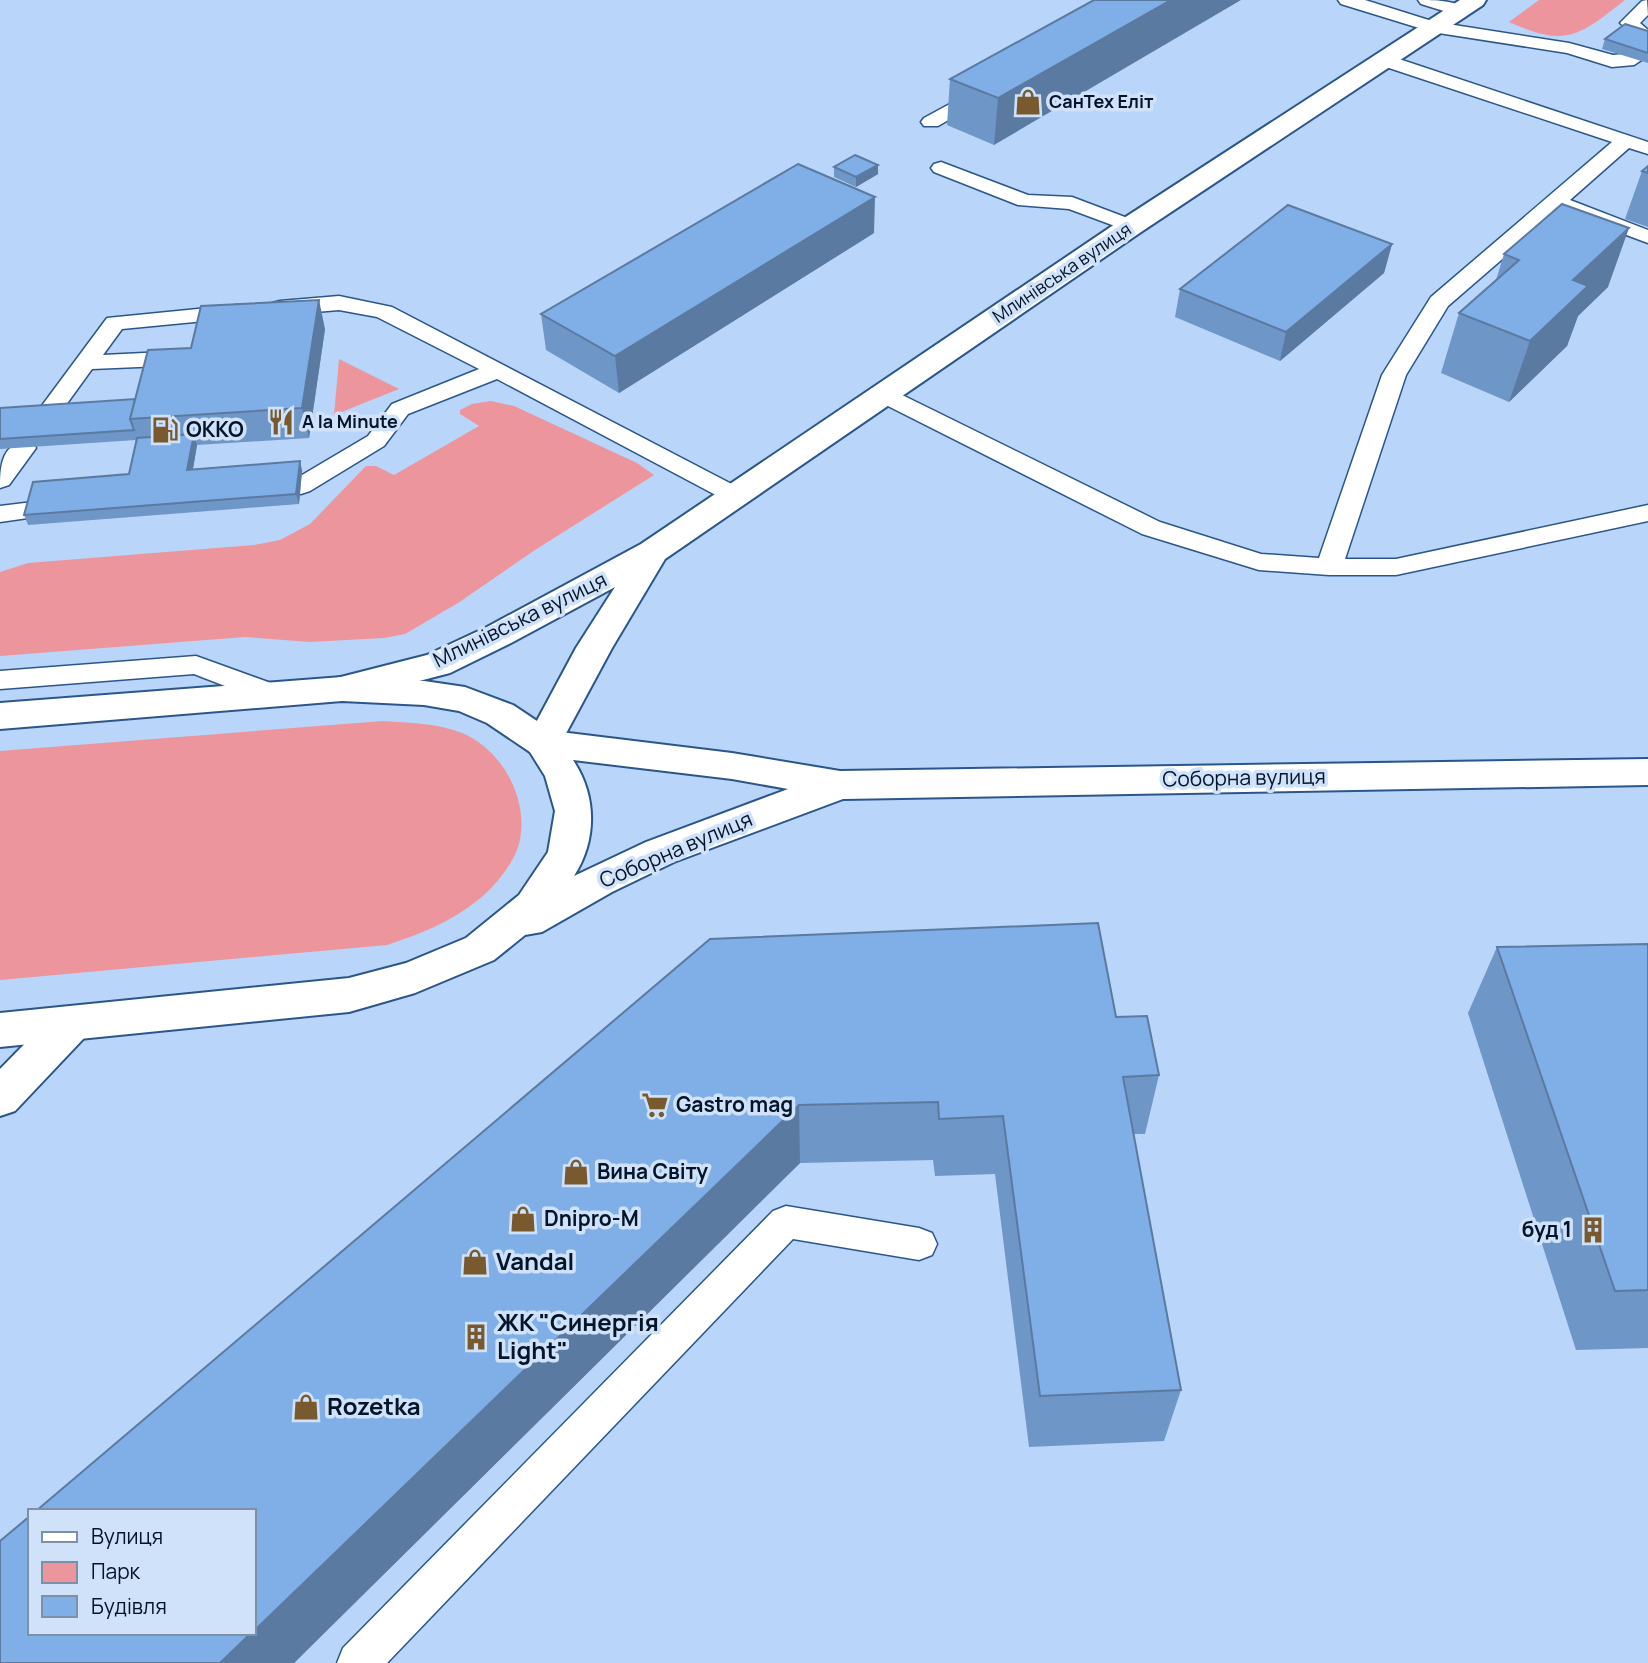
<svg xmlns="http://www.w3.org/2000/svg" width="1648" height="1663" font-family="Manrope,sans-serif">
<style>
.green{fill:#ed959c}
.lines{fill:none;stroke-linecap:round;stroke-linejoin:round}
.lane-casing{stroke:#2c5689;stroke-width:3}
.secondary-casing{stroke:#2c5689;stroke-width:4}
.primary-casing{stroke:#2c5689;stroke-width:4}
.lane{fill:#fff;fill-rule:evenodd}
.secondary{fill:#fff;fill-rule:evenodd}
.primary{fill:#fff;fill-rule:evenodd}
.wall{fill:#6e96c6}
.shaded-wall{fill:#5a7aa1}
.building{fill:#80aee6;stroke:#5a7aa1;stroke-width:2}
.labels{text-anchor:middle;stroke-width:7;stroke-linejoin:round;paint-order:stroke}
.far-poi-label{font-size:18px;font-weight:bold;fill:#041429;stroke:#cfe2f9;text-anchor:start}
.far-street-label{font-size:18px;fill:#041429;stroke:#cfe2f9}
.poi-label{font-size:21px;font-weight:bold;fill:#041429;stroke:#cfe2f9;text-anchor:start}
.street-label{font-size:21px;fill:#041429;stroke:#cfe2f9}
.near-poi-label{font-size:24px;font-weight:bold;fill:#041429;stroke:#cfe2f9;text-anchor:start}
</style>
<rect width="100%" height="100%" fill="#b9d5f9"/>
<path class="green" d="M1539 0H1625C1579 36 1566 48 1509 22Z
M339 359 399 389 334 415Z
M491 401 514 406 637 463 654 475 535 550 458 603 405 634 384 638 310 642 245 637 0 656V572L28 563 254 545 280 540 310 524 366 466H376L394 475 479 426 460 414V410L472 404Z
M383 721C410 723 437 723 462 733 503 750 530 801 519 844 514 863 494 888 478 900 451 922 420 934 387 945L0 980V751Z"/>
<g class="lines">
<g class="lane-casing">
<path id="lane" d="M1338 0H1365L1435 22 1569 43 1613 55 1634 53 1643 59 1634 65 1612 67 1567 53 1432 32 1341 4Z
M1418 0C1435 0 1457 0 1469 11L1460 16 1421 4Z
M1647 0 1648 15 1640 23 1648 30V44L1642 43 1620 23 1642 1Z
M1384 54 1648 142V154L1629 148 1570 200 1648 230V243L1559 210 1448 306 1406 375 1345 559H1396L1648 505V521L1396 575H1329L1259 570 1142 534 876 400 872 395 876 390H892L1160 522 1261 554 1319 558 1382 375 1431 297 1612 142 1377 64 1375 60Z
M981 87 990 93 988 97 938 126H924L921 122 924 118Z
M941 162 1028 195 1072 197 1138 222 1141 226 1138 230 1131 232 1069 209 1018 205 934 172 931 168 934 164Z
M339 296 392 307 745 491 748 496 745 501 736 504 727 501 497 379 408 414 384 446 310 491 301 494 292 491 289 486 292 481 368 436 392 404 479 369 377 317 339 310 280 315 272 313 269 308 272 303 280 301Z
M238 305 246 307 249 312 246 317 122 329 103 355 185 351 193 353 196 358 193 363 185 365 92 369 55 420H39L35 415 107 318Z
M24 441 33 443 36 448 9 485 0 488C0 468 1 446 24 441Z
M33 502 42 504 46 510 42 516 0 522V506Z
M196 656 279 686 283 693 279 700 269 703 194 674 0 689V671Z
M786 1206 919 1228 932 1233 937 1244 932 1255 919 1260 793 1239 387 1663H337L343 1648 773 1211Z"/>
</g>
<g class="secondary-casing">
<path id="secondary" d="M1460 0H1486L1483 5 1141 232 665 559 612 648 556 752 543 756 530 752 525 743 576 648 615 587 511 643 450 673 342 701 329 698 324 689 329 680 427 655 487 627 641 544 1121 220Z
M70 1008 85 1013 91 1025 85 1037 15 1111 0 1116V1069L55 1013Z"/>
</g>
<g class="primary-casing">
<path id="primary" d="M342 677 424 681 465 687 513 705 552 731 732 753 840 771 1648 759V785L843 799 674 862 612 892 542 932 525 935 494 960 415 993 349 1012 0 1047V1013L349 978 406 963 466 938 519 895 548 852 555 811 545 776 530 752 487 723 459 711 424 705 342 701 0 729V703ZM573 760 732 779 788 789 646 842 574 876C597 840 597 796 573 760Z"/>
</g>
<use href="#lane" class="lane"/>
<use href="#secondary" class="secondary"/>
<use href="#primary" class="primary"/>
</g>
<path class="wall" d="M1094 0 994 145 947 125 950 79Z
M1648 31V63L1602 49 1605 39Z
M878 165V174L856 187 834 177V167Z
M1648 166V227L1625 219 1642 171Z
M874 233 619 393 546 350 541 314Z
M1392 244 1384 273 1280 361 1175 317 1180 289Z
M1504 254 1608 287 1578 316 1567 346 1509 402 1441 373 1459 313 1496 280Z
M325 329 309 438 197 445 193 469 300 461 302 471 299 504 28 525 24 515 129 474 136 440 0 449V408L135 399 191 348Z
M710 939 1116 1017 1159 1075 1145 1134H1133L1181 1390 1164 1441 1029 1447 995 1174 935 1176 933 1160 800 1163 294 1663H0Z
M1648 944V1348L1576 1350 1468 1013 1497 947Z"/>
<path class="shaded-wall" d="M1171 0H1241L994 145 998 98Z
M878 165V174L856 187V177Z
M875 197 874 233 619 393 615 356Z
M1629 228 1608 287 1578 316 1567 346 1509 402 1530 341 1573 280Z
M1392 244 1384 273 1280 361 1286 332Z
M319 300 325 329 309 438 302 408Z
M194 434 197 445 191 480 187 470Z
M300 461 302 471 299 504 296 494Z
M799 1105 800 1163 294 1663H220L251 1633H254V1631Z"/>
<path class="building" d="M1094 0H1171L998 98 950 79Z
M1625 24 1648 31V53L1605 39Z
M855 155 878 165 856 177 834 167Z
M798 164 875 197 615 356 541 314Z
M1648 166V173L1642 171Z
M1562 204 1629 228 1573 280 1588 286 1530 341 1459 313 1519 260 1504 254Z
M1288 205 1392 244 1286 332 1180 289Z
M319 300 302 408 130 419 148 350 191 348 201 306Z
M135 399 130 419 134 430 0 439V408Z
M194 434 187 470 300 461 296 494 24 515 33 482 129 474 137 438Z
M1098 923 1116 1017 1147 1016 1159 1075 1123 1077 1181 1390 1040 1396 1003 1116 939 1119 938 1102 799 1105 254 1631V1511H36L710 939Z
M1648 944V1290L1615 1291 1497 947Z
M30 1516V1633H251L220 1663H0V1541Z"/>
<defs>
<g id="shop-bare" transform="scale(2.1)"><path d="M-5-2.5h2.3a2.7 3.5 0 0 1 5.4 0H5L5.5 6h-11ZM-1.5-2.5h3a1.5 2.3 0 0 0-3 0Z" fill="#785a2e" stroke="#cfe2f9" stroke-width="2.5" paint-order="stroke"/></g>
<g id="restaurant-bare" transform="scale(2.1)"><path d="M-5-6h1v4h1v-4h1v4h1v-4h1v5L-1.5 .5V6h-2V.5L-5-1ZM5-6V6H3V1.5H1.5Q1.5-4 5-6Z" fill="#785a2e" stroke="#cfe2f9" stroke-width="2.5" paint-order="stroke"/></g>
<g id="fuel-bare" transform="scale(2.1)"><path d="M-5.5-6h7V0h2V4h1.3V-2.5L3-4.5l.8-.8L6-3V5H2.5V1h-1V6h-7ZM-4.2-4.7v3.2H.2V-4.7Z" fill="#785a2e" stroke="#cfe2f9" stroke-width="2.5" paint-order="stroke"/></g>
<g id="supermarket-bare" transform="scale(2.1)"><path d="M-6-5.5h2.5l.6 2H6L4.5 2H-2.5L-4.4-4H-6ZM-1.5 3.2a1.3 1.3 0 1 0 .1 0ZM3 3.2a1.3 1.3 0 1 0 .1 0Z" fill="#785a2e" stroke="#cfe2f9" stroke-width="2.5" paint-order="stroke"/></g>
<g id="building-bare" transform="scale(2.1)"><path d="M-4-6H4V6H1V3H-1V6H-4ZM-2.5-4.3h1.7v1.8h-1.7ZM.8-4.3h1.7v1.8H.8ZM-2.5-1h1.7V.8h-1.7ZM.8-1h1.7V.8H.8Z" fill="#785a2e" stroke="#cfe2f9" stroke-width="2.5" paint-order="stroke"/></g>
</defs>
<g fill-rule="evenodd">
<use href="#shop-bare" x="1028" y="102"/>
<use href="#restaurant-bare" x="281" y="422"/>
<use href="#fuel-bare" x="165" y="430"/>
<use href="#supermarket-bare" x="655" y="1105"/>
<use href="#shop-bare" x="576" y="1172"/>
<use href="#shop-bare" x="523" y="1219"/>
<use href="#building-bare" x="1593" y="1230"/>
<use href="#shop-bare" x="475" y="1262"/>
<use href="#building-bare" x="476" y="1337"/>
<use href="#shop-bare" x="306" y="1407"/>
</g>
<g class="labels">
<g class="far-poi-label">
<text x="1049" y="108">СанТех Еліт</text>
<text x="302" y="428">A la Minute</text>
</g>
<g class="far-street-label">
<text transform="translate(1062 273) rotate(-34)" y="6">Млинівська вулиця</text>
</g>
<g class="poi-label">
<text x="186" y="437">ОККО</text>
<text x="676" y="1112">Gastro mag</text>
<text x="597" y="1179">Вина Світу</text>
<text x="544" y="1226">Dnipro-M</text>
<text x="1572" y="1237" text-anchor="end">буд 1</text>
</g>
<g class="street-label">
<text transform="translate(520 620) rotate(-26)" y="7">Млинівська вулиця</text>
<text transform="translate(1244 778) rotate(-1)" y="7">Соборна вулиця</text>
<text transform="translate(676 850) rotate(-23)" y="7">Соборна вулиця</text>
</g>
<g class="near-poi-label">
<text x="496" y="1270">Vandal</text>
<text x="497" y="1331">ЖК "Синергія<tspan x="497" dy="28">Light"</tspan></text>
<text x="327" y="1415">Rozetka</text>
</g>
</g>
<rect x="28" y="1509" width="228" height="126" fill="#cfe2f9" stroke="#7e90a6" stroke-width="2"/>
<rect x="42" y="1532" width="35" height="10" fill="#ffffff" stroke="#7e90a6" stroke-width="2"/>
<text x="91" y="1544" font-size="21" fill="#041429">Вулиця</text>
<rect x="42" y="1562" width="35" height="21" fill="#ed959c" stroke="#7e90a6" stroke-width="2"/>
<text x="91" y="1579" font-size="21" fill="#041429">Парк</text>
<rect x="42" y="1596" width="35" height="21" fill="#80aee6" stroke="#7e90a6" stroke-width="2"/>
<text x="91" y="1614" font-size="21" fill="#041429">Будівля</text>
</svg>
